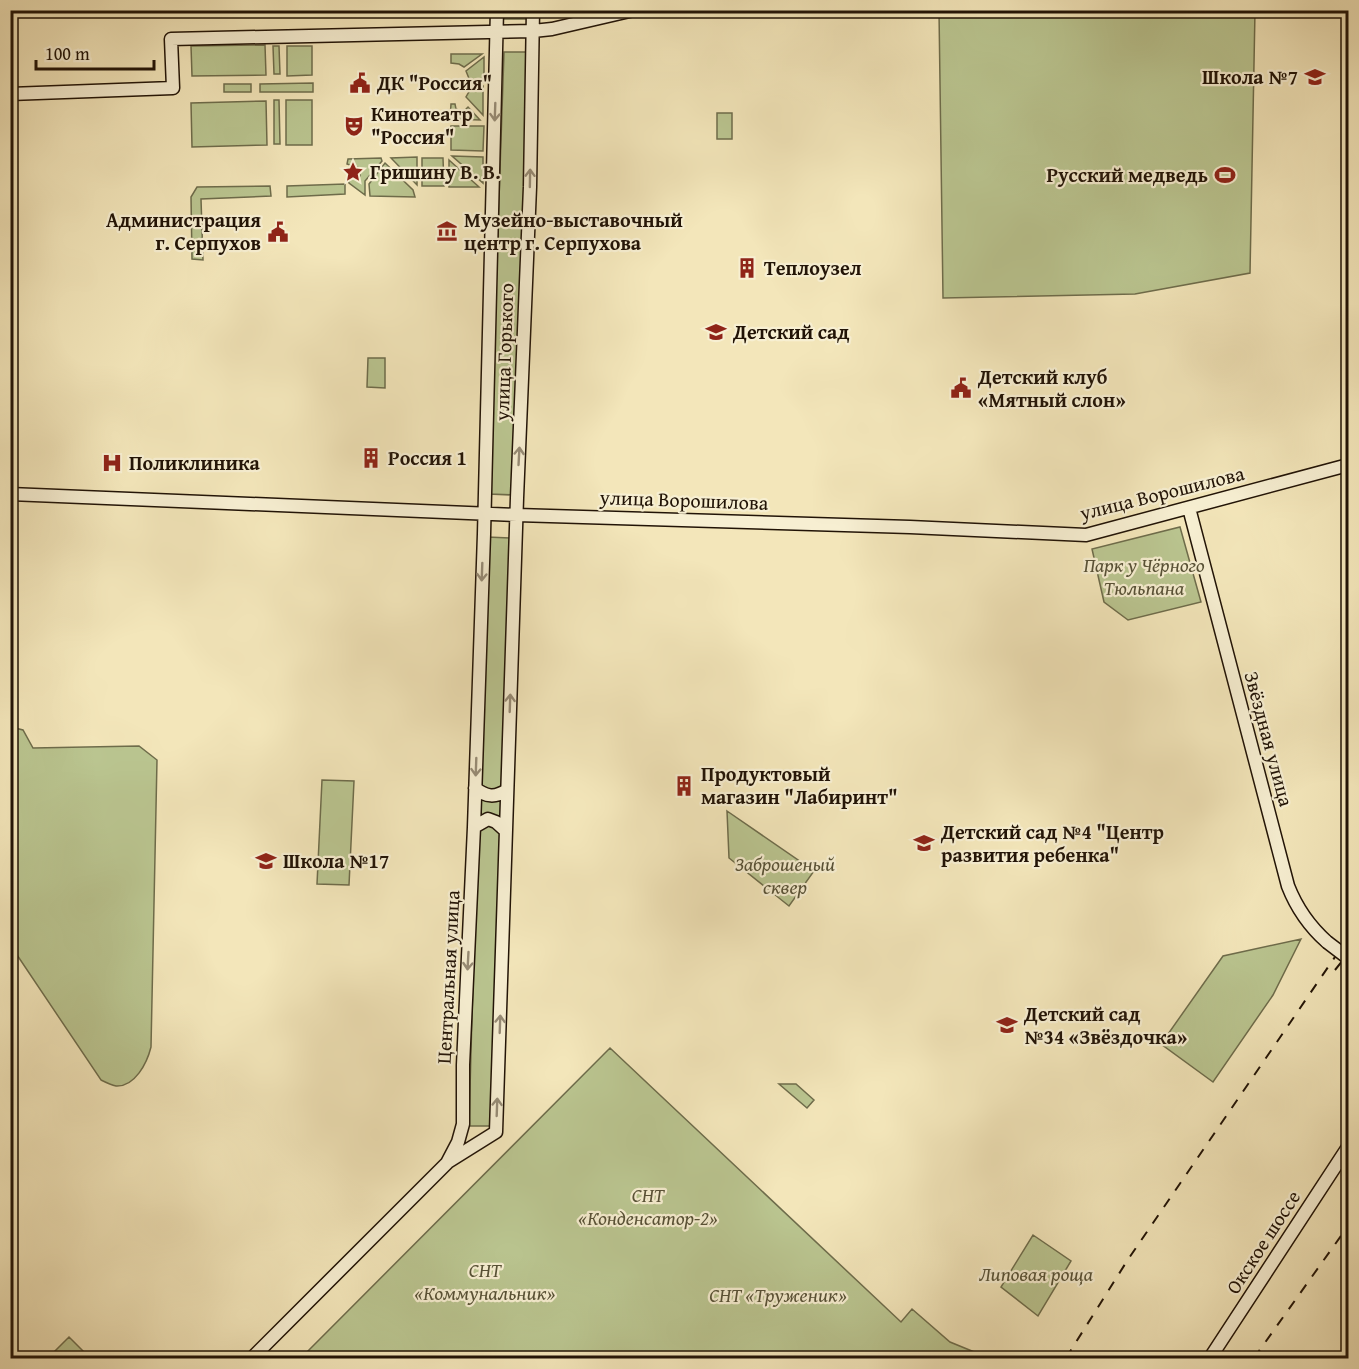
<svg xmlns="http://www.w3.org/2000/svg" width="1359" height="1369" font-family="'Gentium Book Plus',serif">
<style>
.green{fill:#bac590;stroke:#6e6c4b;stroke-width:1.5}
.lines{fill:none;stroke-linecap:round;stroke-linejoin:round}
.secondary-casing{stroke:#211306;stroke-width:15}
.secondary{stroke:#f7efd2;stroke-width:12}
.rail{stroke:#211306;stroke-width:2;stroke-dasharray:10 10;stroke-linecap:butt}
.secondary-bridge-casing{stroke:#211306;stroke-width:15;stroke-linecap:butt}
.secondary-bridge{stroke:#f7efd2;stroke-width:12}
.oneway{stroke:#978c76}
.labels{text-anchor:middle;stroke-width:4.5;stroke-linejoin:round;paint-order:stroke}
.poi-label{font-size:20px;font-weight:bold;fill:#211306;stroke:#f7efd2;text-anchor:start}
.street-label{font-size:20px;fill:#211306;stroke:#f7efd2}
.park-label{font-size:20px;font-style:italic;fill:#575136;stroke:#f7efd2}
</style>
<rect width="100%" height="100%" fill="#f3e6ba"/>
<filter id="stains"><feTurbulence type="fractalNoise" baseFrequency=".00333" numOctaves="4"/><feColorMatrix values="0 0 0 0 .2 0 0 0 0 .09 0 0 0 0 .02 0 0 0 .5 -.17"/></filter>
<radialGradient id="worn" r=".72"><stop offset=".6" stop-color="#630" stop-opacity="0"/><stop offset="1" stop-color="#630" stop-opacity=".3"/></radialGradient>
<path class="green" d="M504 11H529V19H504Z
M939 11H1255L1250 273 1135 294 943 298Z
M265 45 266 75 192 76 191 46Z
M273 46H279L280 74H274Z
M287 46H312V75L287 76Z
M504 52H530L513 495 489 494Z
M451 54H482L464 67 459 64 451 63Z
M484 57V80L470 81 466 71Z
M313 83V92H260V84Z
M224 84H251V92H224Z
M470 85 483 86V115L466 97 470 90Z
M274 100H279L280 144H274Z
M286 100H312V145H286Z
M266 101 267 145 192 147 191 103Z
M451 104H455L456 109 463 112 468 107 480 120 450 119Z
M717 113H732V139H717Z
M451 126H484L483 151 451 150Z
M452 156 483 157V183Z
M417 157V185L391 158Z
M381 158 382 161 365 181V195L349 183 348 179 360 176V168L347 164 348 159Z
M422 158H443L444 186H422Z
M449 160 479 187H449Z
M385 163 413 190 415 197 370 196 369 184Z
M345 184V194L287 197V186Z
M270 186 271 196 201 199 203 260 192 259 191 197 197 187Z
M368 358H385V388L367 387Z
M1180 527 1201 602 1128 620 1104 602 1092 549Z
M487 537 511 538 504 783 500 789 492 791 483 788 479 781Z
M11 727 23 730 33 748 139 746 157 760 151 1047C147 1063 135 1087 116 1086 111 1085 105 1082 101 1080L11 946Z
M322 780 354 781 349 885 317 884Z
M479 795 503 796 501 821 478 819Z
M727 811 814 871 789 906 729 858Z
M490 824 497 827 501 836 490 1126H469L477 832Z
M1301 939 1273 995 1213 1082 1161 1044 1223 956Z
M610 1048 901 1322 912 1309 950 1342 989 1358H301Z
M779 1084H796L814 1100 807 1108Z
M1033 1235 1071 1261 1038 1316 1001 1287Z
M69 1337 88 1356 86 1358H61L54 1352Z"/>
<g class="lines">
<g class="secondary-casing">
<path id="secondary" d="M10 94 173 88 171 39 533 31 552 29 634 10
M10 494 517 515 910 527 1086 535 1348 465
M1189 508 1288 886C1297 909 1309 926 1327 942
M475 788C486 797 495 798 507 790
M474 827 488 819 496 822 506 831
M448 1162 496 1132 517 498 530 187 533 10
M252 1358 447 1163 458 1142 463 1124V1065L474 827 484 534 497 10
M1210 1358 1348 1147"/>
</g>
<use href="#secondary" class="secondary"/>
<path class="rail" d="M1335 970 1348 954
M1066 1358 1127 1261 1348 938
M1254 1358 1348 1226"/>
<g class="secondary-bridge-casing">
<path id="secondary-bridge" d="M1327 942 1348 958"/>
</g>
<use href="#secondary-bridge" class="secondary-bridge"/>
</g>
<defs><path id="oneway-shaft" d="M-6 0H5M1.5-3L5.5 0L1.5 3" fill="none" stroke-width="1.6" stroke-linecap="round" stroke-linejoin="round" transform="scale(1.5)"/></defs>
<g class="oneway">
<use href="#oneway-shaft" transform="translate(495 112) rotate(92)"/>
<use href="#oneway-shaft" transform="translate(530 178) rotate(-89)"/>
<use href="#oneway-shaft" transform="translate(519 456) rotate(-87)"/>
<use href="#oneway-shaft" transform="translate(482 572) rotate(92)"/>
<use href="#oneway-shaft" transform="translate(510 703) rotate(-88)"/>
<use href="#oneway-shaft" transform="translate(476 767) rotate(92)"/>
<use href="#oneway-shaft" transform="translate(468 961) rotate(93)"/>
<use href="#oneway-shaft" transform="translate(500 1024) rotate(-88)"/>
<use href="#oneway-shaft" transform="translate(497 1107) rotate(-88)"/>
</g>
<defs>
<g id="school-bare" transform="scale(1.62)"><path d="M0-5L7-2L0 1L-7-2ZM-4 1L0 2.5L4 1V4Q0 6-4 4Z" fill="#8f2418" stroke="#f7efd2" stroke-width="2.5" paint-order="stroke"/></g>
<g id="civic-bare" transform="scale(1.62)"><path d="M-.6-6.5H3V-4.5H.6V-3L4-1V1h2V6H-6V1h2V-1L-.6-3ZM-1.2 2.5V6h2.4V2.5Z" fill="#8f2418" stroke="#f7efd2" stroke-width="2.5" paint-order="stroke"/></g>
<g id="theatre-bare" transform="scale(1.62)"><path d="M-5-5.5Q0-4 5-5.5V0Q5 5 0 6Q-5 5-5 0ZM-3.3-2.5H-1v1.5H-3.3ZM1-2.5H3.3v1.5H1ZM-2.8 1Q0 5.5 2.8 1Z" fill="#8f2418" stroke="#f7efd2" stroke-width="2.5" paint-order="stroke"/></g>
<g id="sight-bare" transform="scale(1.62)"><path d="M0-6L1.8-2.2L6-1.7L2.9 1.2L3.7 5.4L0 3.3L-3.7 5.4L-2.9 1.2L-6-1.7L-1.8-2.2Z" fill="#8f2418" stroke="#f7efd2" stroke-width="2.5" paint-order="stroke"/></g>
<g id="stadium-bare" transform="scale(1.62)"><path d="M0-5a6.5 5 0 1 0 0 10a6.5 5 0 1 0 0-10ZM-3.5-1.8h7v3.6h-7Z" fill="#8f2418" stroke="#f7efd2" stroke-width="2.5" paint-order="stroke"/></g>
<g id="museum-bare" transform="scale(1.62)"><path d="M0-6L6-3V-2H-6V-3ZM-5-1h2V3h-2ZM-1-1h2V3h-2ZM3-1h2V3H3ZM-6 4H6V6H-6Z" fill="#8f2418" stroke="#f7efd2" stroke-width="2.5" paint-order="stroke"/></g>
<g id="building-bare" transform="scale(1.62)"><path d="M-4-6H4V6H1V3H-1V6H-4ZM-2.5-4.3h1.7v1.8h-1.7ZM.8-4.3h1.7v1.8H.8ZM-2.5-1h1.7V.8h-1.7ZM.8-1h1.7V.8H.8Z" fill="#8f2418" stroke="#f7efd2" stroke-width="2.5" paint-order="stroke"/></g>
<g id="hospital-bare" transform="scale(1.62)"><path d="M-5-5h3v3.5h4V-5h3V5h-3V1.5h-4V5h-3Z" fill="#8f2418" stroke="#f7efd2" stroke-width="2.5" paint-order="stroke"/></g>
</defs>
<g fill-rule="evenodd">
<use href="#school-bare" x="1315" y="77"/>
<use href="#civic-bare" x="360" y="83"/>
<use href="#theatre-bare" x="354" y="126"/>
<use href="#sight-bare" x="353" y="172"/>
<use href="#stadium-bare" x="1225" y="175"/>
<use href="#museum-bare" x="447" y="231"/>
<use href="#civic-bare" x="278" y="232"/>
<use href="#building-bare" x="747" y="268"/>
<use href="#school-bare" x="716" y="332"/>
<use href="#civic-bare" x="961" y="388"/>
<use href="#building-bare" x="371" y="458"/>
<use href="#hospital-bare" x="112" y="463"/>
<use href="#building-bare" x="684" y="786"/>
<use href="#school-bare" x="924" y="843"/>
<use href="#school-bare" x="266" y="861"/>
<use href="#school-bare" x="1007" y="1025"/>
</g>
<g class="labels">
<g class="poi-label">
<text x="1298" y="84" text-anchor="end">Школа №7</text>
<text x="377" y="90">ДК "Россия"</text>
<text x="371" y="121">Кинотеатр<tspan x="371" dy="23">"Россия"</tspan></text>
<text x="370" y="179">Гришину В. В.</text>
<text x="1208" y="182" text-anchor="end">Русский медведь</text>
<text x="261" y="227" text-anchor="end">Администрация<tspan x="261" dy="23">г. Серпухов</tspan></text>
<text x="464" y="227">Музейно-выставочный<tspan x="464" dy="23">центр г. Серпухова</tspan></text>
<text x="764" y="275">Теплоузел</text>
<text x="733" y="339">Детский сад</text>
<text x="978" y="384">Детский клуб<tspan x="978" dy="23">«Мятный слон»</tspan></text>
<text x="388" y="465">Россия 1</text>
<text x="129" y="470">Поликлиника</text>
<text x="701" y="781">Продуктовый<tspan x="701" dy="23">магазин "Лабиринт"</tspan></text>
<text x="941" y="839">Детский сад №4 "Центр<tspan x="941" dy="23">развития ребенка"</tspan></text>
<text x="283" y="868">Школа №17</text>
<text x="1024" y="1021">Детский сад<tspan x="1024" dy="23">№34 «Звёздочка»</tspan></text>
</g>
<g class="street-label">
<text transform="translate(504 352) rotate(-88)" y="7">улица Горького</text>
<text transform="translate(1162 493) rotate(-14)" y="7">улица Ворошилова</text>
<text transform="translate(684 500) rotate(2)" y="7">улица Ворошилова</text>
<text transform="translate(1269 739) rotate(75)" y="7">Звёздная улица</text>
<text transform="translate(448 977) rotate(-87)" y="7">Центральная улица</text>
<text transform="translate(1263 1242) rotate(-57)" y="7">Окское шоссе</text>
</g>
<g class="park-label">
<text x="1144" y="572">Парк у Чёрного<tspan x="1144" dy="23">Тюльпана</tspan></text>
<text x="785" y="871">Заброшеный<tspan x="785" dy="23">сквер</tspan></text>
<text x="648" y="1202">СНТ<tspan x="648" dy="23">«Конденсатор-2»</tspan></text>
<text x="485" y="1277">СНТ<tspan x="485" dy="23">«Коммунальник»</tspan></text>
<text x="1036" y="1281">Липовая роща</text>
<text x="778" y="1302">СНТ «Труженик»</text>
</g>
</g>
<rect width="1359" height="1369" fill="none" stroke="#f3e6ba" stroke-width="36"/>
<rect x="12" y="12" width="1335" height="1345" fill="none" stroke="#211306" stroke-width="3"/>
<rect x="18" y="18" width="1323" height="1333" fill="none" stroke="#211306" stroke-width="1.5"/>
<path d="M36 60v9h118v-9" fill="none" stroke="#211306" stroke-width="3"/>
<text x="45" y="60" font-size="18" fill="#211306" stroke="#f7efd2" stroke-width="4.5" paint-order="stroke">100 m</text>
<rect width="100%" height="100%" filter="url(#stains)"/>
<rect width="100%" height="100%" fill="url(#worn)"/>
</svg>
